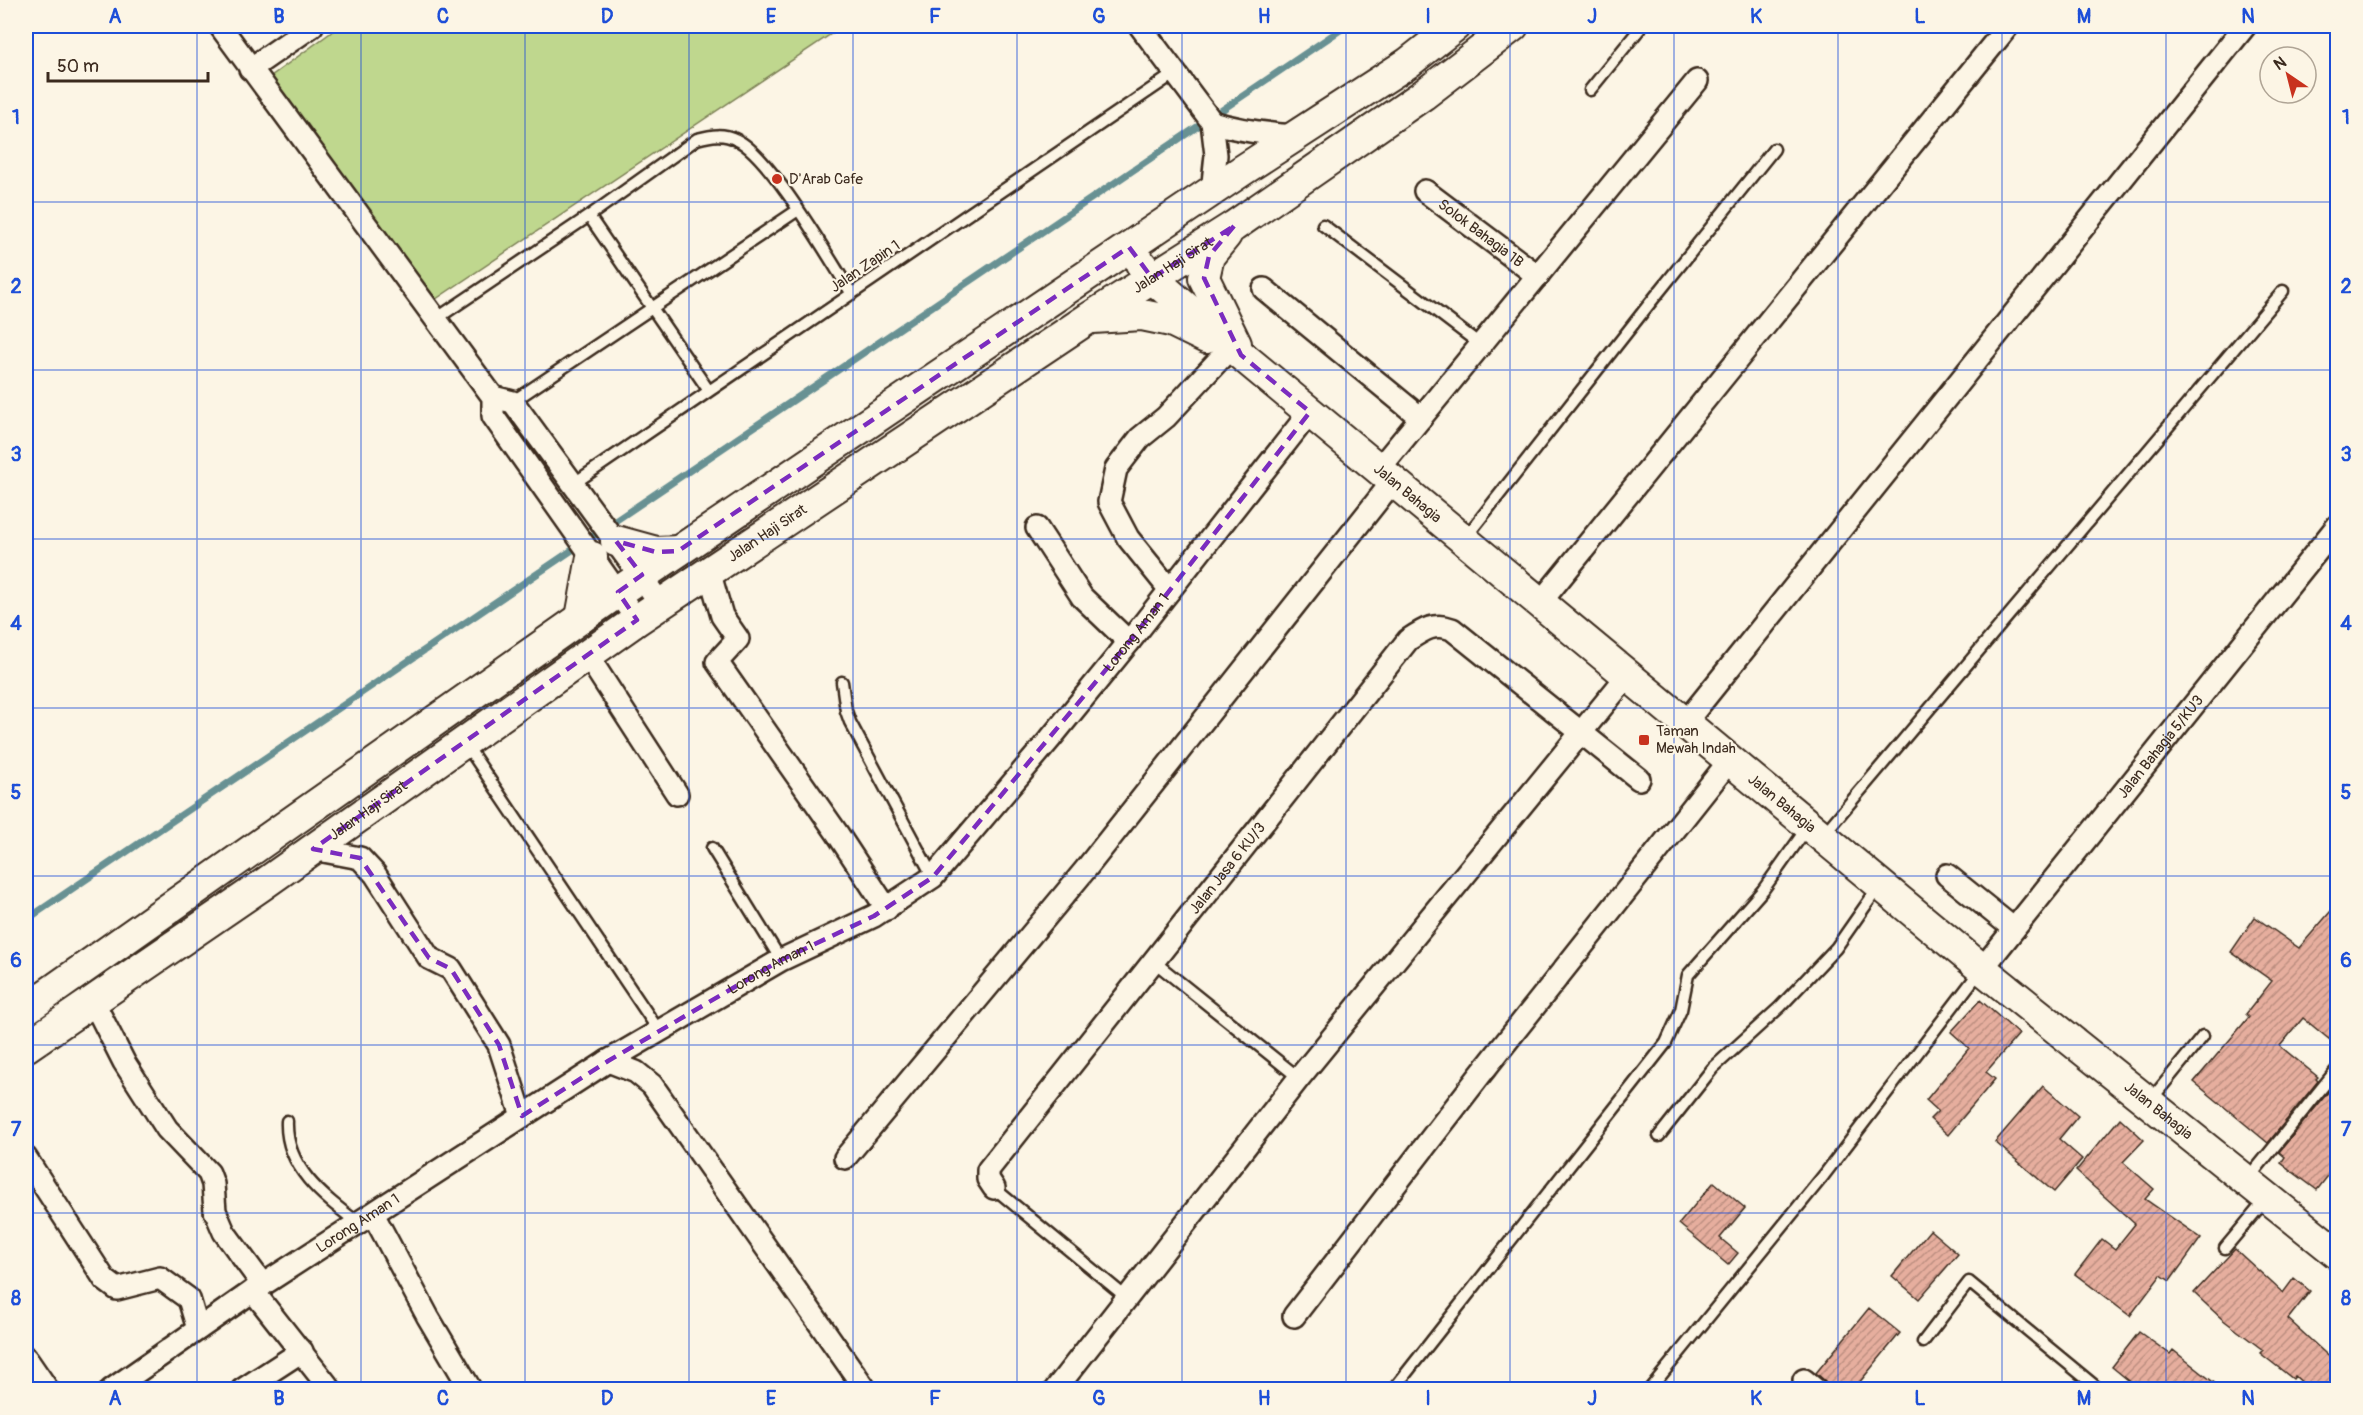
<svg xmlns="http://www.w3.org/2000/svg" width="2363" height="1415" font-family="Pangolin,sans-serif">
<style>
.green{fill:#bfd78e;stroke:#7d8056;stroke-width:1.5}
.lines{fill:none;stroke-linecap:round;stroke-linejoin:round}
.stream{stroke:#679193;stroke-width:7}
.building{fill:url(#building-hatch);stroke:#3b2a1e;stroke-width:1.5}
.lane-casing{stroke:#3b2a1e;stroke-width:15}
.street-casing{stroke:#3b2a1e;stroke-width:26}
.secondary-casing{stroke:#3b2a1e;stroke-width:34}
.lane{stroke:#fcf5e5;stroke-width:10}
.street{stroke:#fcf5e5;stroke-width:21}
.secondary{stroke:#fcf5e5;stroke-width:30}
.marked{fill:none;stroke:#7b2cbf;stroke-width:4.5;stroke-dasharray:12 8;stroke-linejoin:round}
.grid{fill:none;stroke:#1d4ed8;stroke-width:1.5;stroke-opacity:0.55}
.poi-dot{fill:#c8321e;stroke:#fcf5e5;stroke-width:2}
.labels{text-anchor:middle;stroke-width:4.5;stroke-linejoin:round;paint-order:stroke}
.poi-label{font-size:15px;fill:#3b2a1e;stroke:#fcf5e5;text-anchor:start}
.street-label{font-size:15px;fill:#3b2a1e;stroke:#fcf5e5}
.neatline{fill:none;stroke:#1d4ed8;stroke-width:2}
.grid-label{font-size:20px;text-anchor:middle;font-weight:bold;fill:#1d4ed8}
</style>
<defs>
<pattern id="building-hatch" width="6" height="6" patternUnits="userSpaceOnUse" patternTransform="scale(1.5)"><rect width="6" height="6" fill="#e6ae9e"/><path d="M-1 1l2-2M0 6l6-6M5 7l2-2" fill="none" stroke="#bc8e80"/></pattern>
</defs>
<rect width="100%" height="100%" fill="#fcf5e5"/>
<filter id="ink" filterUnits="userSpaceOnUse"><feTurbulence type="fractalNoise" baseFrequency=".0167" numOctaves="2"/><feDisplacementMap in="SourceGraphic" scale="12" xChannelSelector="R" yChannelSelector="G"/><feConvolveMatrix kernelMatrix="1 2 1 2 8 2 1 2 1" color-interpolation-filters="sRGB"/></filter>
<g filter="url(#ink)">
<path class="green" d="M340 26H843L436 299 267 79Z"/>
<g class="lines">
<path class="stream" d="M26 920 1346 26"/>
</g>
<path class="building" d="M2337 904V1031L2330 1040 2303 1018 2280 1046 2318 1077 2316 1079 2318 1081 2268 1143 2194 1082 2249 1017 2246 1014 2272 981 2231 952 2255 917 2299 948Z
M1980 1000 2019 1034 1986 1072 1995 1079 1948 1135 1930 1119 1938 1111 1926 1100 1969 1048 1951 1032Z
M2043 1086 2078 1116 2059 1139 2082 1159 2054 1192 1995 1142Z
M2330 1090 2337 1097V1164L2317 1190 2281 1163 2285 1157 2279 1152Z
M2120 1118 2144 1140 2123 1162 2154 1189 2145 1199 2201 1238 2170 1281 2161 1275 2130 1316 2075 1274 2102 1239 2115 1249 2135 1224 2076 1171Z
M1714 1182 1745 1208 1720 1238 1738 1253 1728 1265 1679 1224Z
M1930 1230 1958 1254 1919 1299 1892 1276Z
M2235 1249 2283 1293 2294 1278 2310 1291 2288 1319 2337 1364V1389H2309L2295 1376 2293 1379 2260 1353 2263 1350 2222 1319 2194 1293Z
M1869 1308 1900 1333 1854 1389H1828L1825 1381 1816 1373Z
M2139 1332 2170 1354 2173 1350 2222 1389H2144L2135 1382 2133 1384 2112 1367Z"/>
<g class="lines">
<g class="lane-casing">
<path id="lane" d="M1590 90 1642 26
M589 216 709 391
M1323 225 1481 345
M436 319 589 216 697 139C712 135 723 133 737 140 770 155 830 260 852 294
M509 404 798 210
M573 484 1175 73
M1466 537 1650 303 1774 149
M842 682 846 711 850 722 933 877
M465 743 659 1031
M1822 836 2283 291
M712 848 781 960
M1152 960 1299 1078
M2150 1101 2203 1036
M287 1121C285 1168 324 1197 358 1223
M1659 1136 1713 1068 1780 1007 1836 948 1880 885
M2248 1179 2338 1068
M994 1188 1127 1298
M2225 1248 2267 1198
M1923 1342 1969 1282 2100 1390
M1393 1390 1666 1043 1681 1010 1688 975 1763 890 1807 828
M1649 1390 1824 1175 1980 971"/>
</g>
<g class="street-casing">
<g id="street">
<path d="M220 26 493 397V416L637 620"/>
<path d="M1140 26 1212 122 1216 155 1212 192"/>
<path d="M250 69 312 26"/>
<path d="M1212 122C1240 131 1267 134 1296 136"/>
<path id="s1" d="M1425 191 1538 276"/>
<path d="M1264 289 1421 418"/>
<path d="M493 397 513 402 661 604"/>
<path d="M1379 469 1697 81"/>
<path d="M1037 528 1082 597 1129 642"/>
<path d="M709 571 722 616 738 639 717 662 837 833 887 909"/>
<path d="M1170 590 1128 538 1109 502 1116 469 1140 438 1166 417 1229 349"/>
<path d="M1540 603 2008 26"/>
<path d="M587 655 677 794"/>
<path d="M1685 723 2245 26"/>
<path d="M313 849 360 858 375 874 429 958 451 969 499 1045 522 1116"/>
<path d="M1947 875 2014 929"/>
<path id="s2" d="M1982 969 2338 525"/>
<path d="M93 1001 124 1062 167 1129 209 1173 213 1184 215 1211 224 1232 263 1285"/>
<path d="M608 1061 636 1072 652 1085 866 1390"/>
<path d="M26 1158 105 1280 117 1289 160 1278 189 1299 198 1329"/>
<path d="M845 1158 1085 870 1393 481"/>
<path id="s3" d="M994 1188 988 1179V1170L1408 640C1423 630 1434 622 1452 629L1639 779"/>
<path d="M373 1214 428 1317 471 1390"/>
<path d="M253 1291 331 1390"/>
<path d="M1294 1316 1480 1075 1730 760"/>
<path d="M26 1358 48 1390"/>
<path d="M1804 1380 1816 1390"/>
<path id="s4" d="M111 1390 253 1291 608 1061 781 960 874 916 933 877 1050 739 1129 642 1310 412"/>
<path d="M242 1390 302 1351"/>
<path d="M1055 1390 1299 1078 1628 675"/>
</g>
</g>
<g class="secondary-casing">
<g id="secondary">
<path d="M1226 235 1209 256 1204 278 1236 344"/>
<path id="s5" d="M1141 264 1152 278 1241 355 1982 969 2338 1254"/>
<path d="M1093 318 1142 315 1171 321 1206 338"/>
<path d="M616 541 656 552 678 551"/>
<path d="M581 618 592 557"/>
<path d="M26 1009 618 592 1243 170 1408 63 1455 26"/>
<path id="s6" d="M26 1047 261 886 637 620 1089 318 1234 226 1423 95 1513 26"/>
</g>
</g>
<use href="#lane" class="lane"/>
<use href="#street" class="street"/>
<use href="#secondary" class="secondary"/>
</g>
</g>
<path class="marked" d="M1234 226 1209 256 1204 278 1241 355 1310 412 1129 642 933 877 874 916 781 960 608 1061 522 1116 499 1045 451 969 429 958 360 858 313 849 637 620 618 592 642 575 616 541 656 552 678 551 1129 247 1152 278Z"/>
<path class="grid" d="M197 26V1390M361 26V1390M525 26V1390M689 26V1390M853 26V1390M1017 26V1390M1182 26V1390M1346 26V1390M1510 26V1390M1674 26V1390M1838 26V1390M2002 26V1390M2166 26V1390M26 202H2338M26 370H2338M26 539H2338M26 708H2338M26 876H2338M26 1045H2338M26 1213H2338"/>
<g class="poi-dot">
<circle cx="777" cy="179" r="6"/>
<rect x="1638" y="734" width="12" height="12" rx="3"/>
</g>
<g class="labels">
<g class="poi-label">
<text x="789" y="184">D'Arab Cafe</text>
<text x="1656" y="736">Taman<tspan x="1656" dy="17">Mewah Indah</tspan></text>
</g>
<g class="street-label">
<text dy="5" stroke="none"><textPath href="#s1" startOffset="70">Solok Bahagia 1B</textPath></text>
<text dy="5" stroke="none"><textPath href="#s6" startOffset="1388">Jalan Haji Sirat</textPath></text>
<text transform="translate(865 266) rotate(-34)" y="5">Jalan Zapin 1</text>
<text dy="5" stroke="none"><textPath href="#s5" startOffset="352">Jalan Bahagia</textPath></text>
<text dy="5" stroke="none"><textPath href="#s6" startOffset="902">Jalan Haji Sirat</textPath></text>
<text dy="5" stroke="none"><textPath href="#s4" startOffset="1288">Lorong Aman 1</textPath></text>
<text dy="5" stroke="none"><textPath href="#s2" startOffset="285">Jalan Bahagia 5/KU3</textPath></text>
<text dy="5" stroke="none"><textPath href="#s5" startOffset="838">Jalan Bahagia</textPath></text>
<text dy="5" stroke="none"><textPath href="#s6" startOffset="416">Jalan Haji Sirat</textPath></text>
<text dy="5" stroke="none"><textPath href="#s3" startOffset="405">Jalan Jasa 6 KU/3</textPath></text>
<text dy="5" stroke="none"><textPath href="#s4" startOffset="784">Lorong Aman 1</textPath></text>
<text dy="5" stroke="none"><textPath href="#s5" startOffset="1324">Jalan Bahagia</textPath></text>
<text dy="5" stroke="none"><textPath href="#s4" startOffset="298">Lorong Aman 1</textPath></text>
</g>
</g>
<rect width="2363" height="1415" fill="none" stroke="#fcf5e5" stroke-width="66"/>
<g transform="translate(2288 75) rotate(325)"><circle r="28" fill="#fcf5e5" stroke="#afa495" stroke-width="1.5"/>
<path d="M0-4.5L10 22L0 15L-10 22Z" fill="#c8321e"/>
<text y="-9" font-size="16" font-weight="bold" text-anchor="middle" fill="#3b2a1e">N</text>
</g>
<path d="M48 72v9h160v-9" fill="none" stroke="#3b2a1e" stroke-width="3"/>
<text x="57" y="72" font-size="18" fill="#3b2a1e" stroke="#fcf5e5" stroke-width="4.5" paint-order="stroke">50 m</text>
<rect x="33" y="33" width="2297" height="1349" class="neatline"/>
<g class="grid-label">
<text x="115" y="23">A</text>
<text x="279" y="23">B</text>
<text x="443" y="23">C</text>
<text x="607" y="23">D</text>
<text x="771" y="23">E</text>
<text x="935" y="23">F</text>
<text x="1099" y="23">G</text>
<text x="1264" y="23">H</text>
<text x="1428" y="23">I</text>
<text x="1592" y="23">J</text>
<text x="1756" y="23">K</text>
<text x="1920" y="23">L</text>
<text x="2084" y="23">M</text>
<text x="2248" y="23">N</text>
<text x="16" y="124">1</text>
<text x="2346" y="124">1</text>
<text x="16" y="293">2</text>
<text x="2346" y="293">2</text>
<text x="16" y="461">3</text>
<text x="2346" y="461">3</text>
<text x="16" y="630">4</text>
<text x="2346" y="630">4</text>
<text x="16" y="799">5</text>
<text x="2346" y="799">5</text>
<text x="16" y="967">6</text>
<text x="2346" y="967">6</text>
<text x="16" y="1136">7</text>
<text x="2346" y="1136">7</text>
<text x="16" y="1305">8</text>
<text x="2346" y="1305">8</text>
<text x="115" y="1405">A</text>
<text x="279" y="1405">B</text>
<text x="443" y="1405">C</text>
<text x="607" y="1405">D</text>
<text x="771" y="1405">E</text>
<text x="935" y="1405">F</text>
<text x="1099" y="1405">G</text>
<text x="1264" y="1405">H</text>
<text x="1428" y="1405">I</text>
<text x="1592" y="1405">J</text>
<text x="1756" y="1405">K</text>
<text x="1920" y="1405">L</text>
<text x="2084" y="1405">M</text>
<text x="2248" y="1405">N</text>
</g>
</svg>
